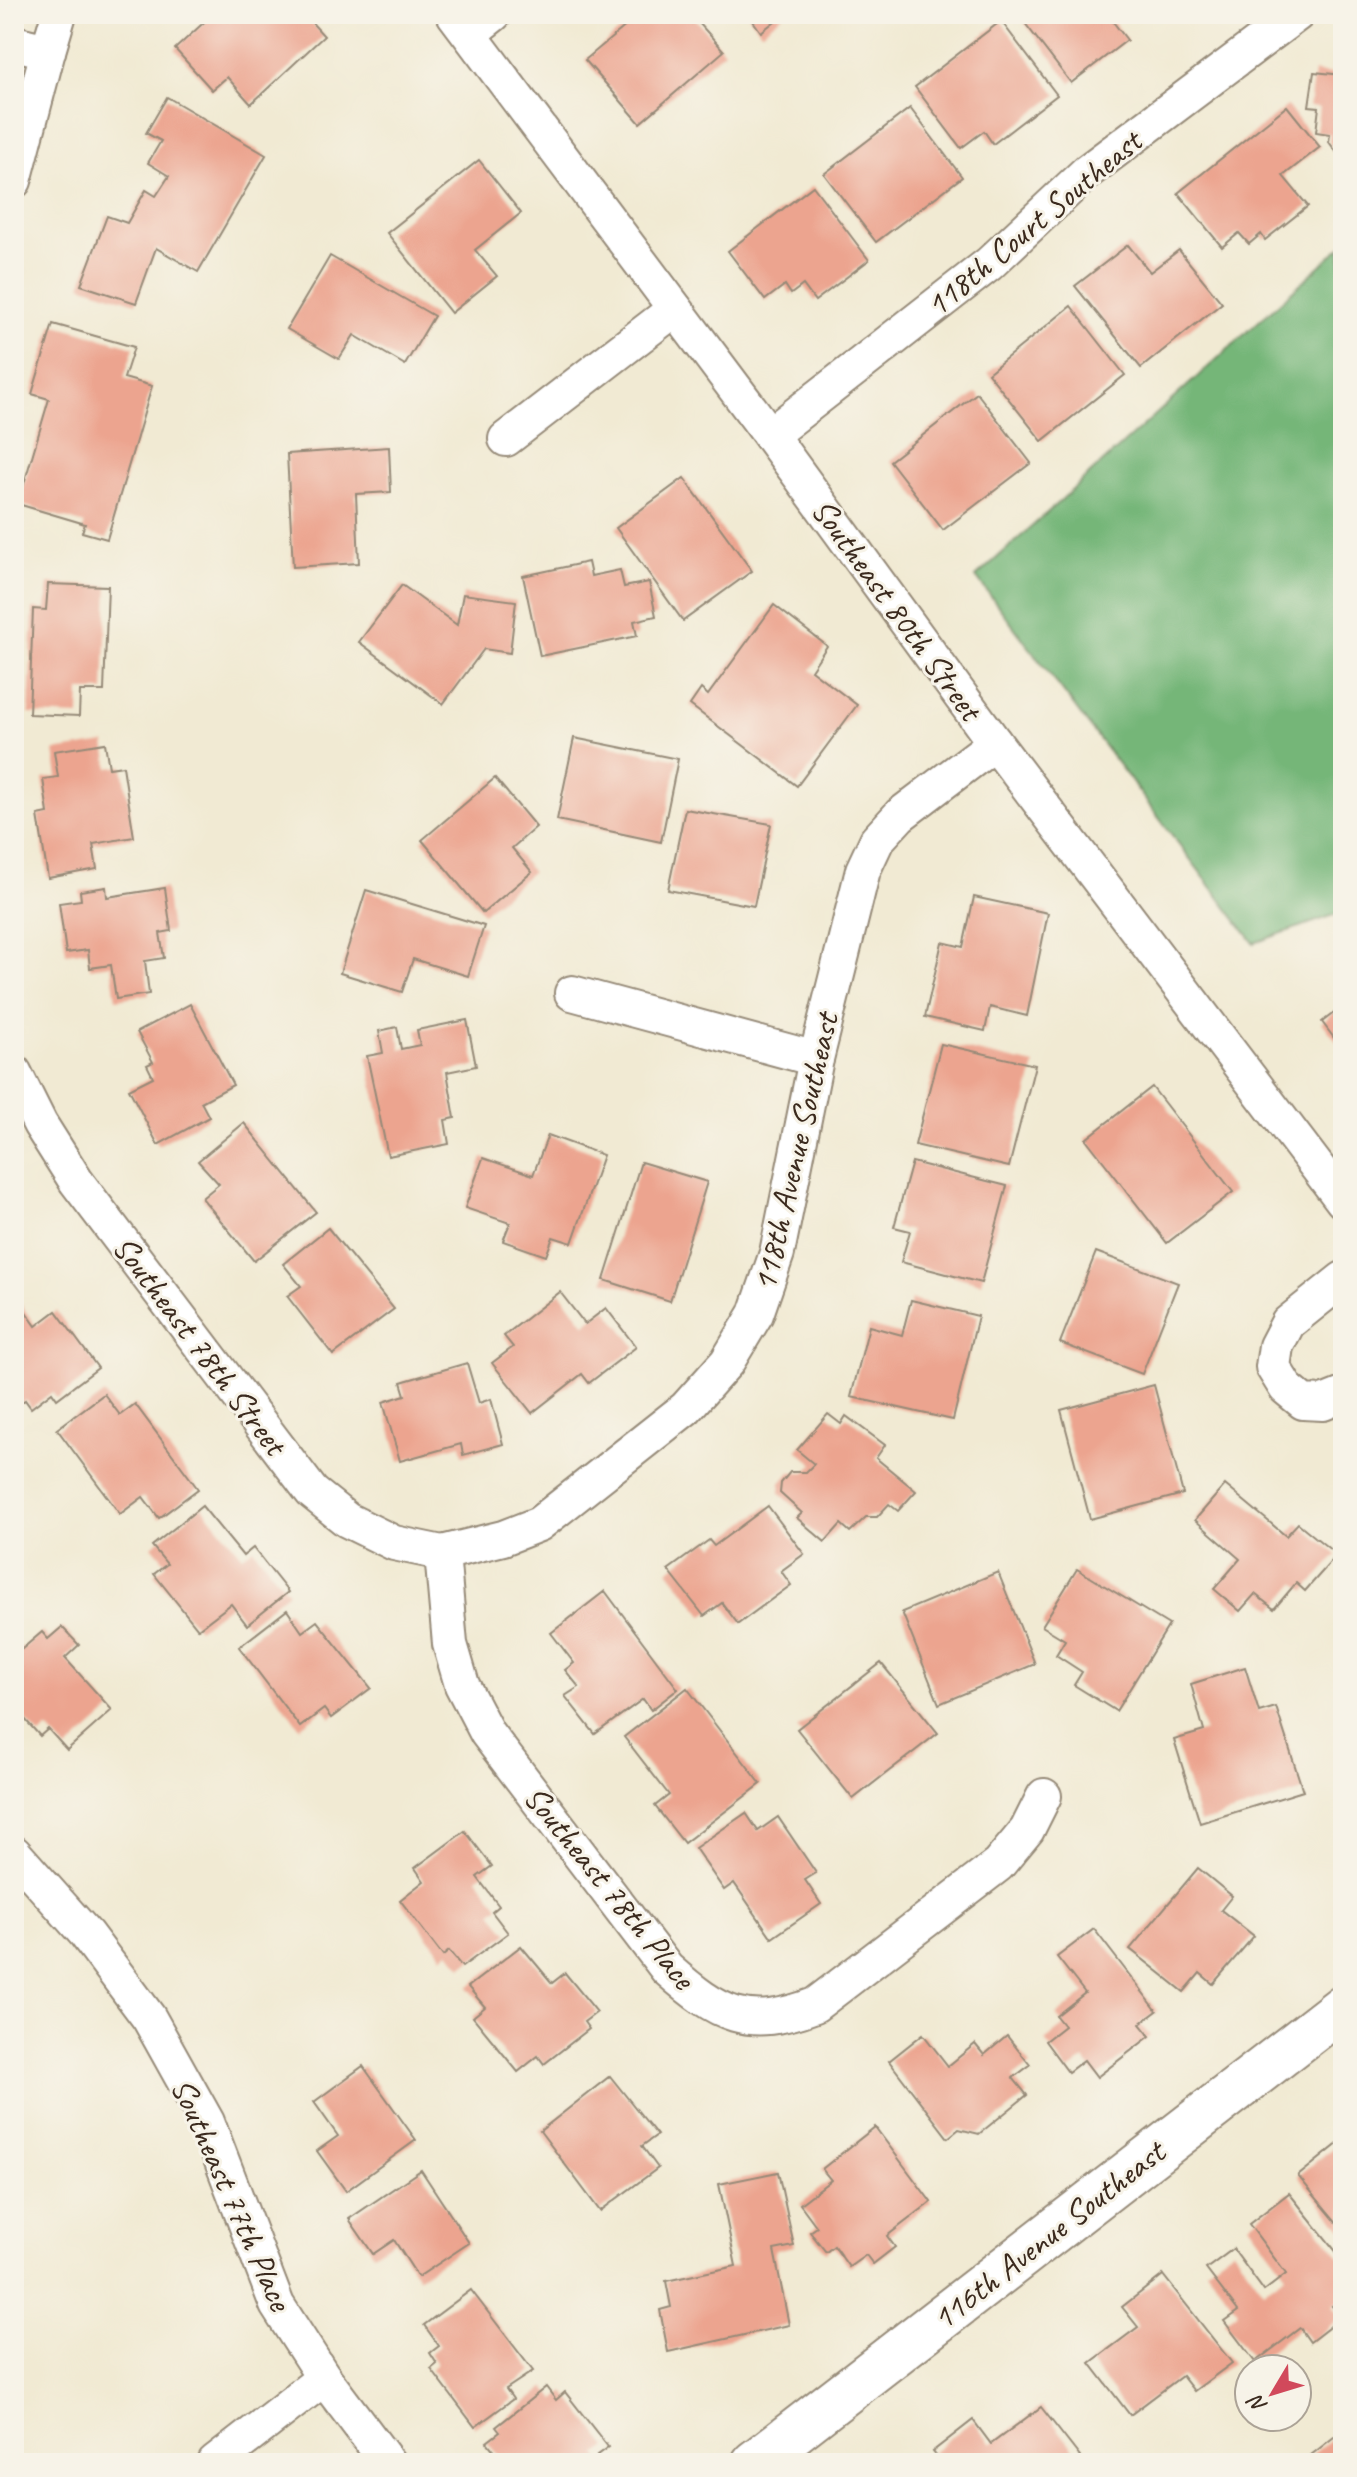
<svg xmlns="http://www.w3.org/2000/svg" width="1357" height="2477" viewBox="0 0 1357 2477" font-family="Caveat,sans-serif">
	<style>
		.forest { fill: #75b678; stroke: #58704b; stroke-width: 2 }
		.building { fill: #eca48f }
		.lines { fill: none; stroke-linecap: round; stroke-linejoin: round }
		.minor-casing { stroke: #968a78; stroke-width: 38 }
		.tertiary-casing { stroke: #968a78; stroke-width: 48 }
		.minor { stroke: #fff; stroke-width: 34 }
		.tertiary { stroke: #fff; stroke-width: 44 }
		.labels { text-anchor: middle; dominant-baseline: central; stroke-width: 6; stroke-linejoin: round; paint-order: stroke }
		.street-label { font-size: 34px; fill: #3b2a1e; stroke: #f7f3e8 }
	</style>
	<rect width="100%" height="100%" fill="#f7f3e8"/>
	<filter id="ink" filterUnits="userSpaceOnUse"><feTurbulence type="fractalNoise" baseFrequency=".0125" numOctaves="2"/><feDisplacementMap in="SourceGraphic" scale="16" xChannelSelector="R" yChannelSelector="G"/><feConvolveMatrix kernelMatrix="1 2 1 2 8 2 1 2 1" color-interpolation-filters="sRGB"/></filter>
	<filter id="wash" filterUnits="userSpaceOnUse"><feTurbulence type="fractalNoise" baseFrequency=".006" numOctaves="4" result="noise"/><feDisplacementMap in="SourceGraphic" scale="32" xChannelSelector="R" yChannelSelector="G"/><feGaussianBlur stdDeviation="1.8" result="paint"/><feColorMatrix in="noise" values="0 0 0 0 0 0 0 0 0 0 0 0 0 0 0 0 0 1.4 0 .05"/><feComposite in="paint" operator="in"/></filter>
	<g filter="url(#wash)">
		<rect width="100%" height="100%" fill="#f1ead3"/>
		<!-- forest -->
		<polygon class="forest" points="1341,247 1343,912 1254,943 976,577"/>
		<g id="blocks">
			<!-- building -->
			<g class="building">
				<polygon points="213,14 223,14 229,21 237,14 304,14 324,36 251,104 227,77 212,90 175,49"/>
				<polygon points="640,14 691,14 724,51 640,123 585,60"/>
				<polygon points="748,14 784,14 761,32"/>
				<polygon points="1018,14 1107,14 1127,40 1071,83"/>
				<polygon points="1001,21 1057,95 993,144 984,131 961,148 915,87"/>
				<polygon points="1314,72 1343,75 1343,161 1329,142 1330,134 1316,132 1319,107 1309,106"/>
				<polygon points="167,97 266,155 198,272 156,248 136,303 81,285 107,216 127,223 146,190 156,196 169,176 148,163 161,141 146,133"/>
				<polygon points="1287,106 1320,147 1283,176 1308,206 1265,240 1261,234 1249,244 1239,233 1222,247 1178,193"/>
				<polygon points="910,108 962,177 876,242 824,174"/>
				<polygon points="479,160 521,213 475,250 497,276 451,313 387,233"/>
				<polygon points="813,186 869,260 815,301 803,285 791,294 785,285 765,300 728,251"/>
				<polygon points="1128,245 1150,272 1179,250 1222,303 1141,368 1075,286"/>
				<polygon points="330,256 434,316 405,365 354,335 339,359 287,329"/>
				<polygon points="1071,306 1125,375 1042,441 988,373"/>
				<polygon points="53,324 134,347 124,378 152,386 107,539 82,532 85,524 18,504 49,399 32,394"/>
				<polygon points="977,393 1031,463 943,530 890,461"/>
				<polygon points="389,447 391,492 356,494 359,563 293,567 287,454"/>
				<polygon points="684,478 752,571 683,621 616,528"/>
				<polygon points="588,562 591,576 620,570 624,587 649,582 656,616 634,621 637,636 540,656 523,576"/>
				<polygon points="48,584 108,586 104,691 80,691 79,716 29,714 33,609 46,610"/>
				<polygon points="402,585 457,625 463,594 516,601 510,653 484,649 443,704 359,642"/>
				<polygon points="774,605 827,646 811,670 857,705 797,786 690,705 701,689 708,695"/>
				<polygon points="574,738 678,759 661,842 557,820"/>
				<polygon points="105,743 109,768 123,766 134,837 93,844 97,869 48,878 38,815 48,813 43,779 58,777 54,751"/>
				<polygon points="495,778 536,827 512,848 532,872 483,913 422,840"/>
				<polygon points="685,809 771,824 754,906 668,890"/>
				<polygon points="106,887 107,897 165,888 171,931 160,933 164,958 145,961 149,994 116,999 111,965 90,968 88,950 66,953 59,903 81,900 80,891"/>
				<polygon points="366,890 484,926 468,976 413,959 402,992 340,973"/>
				<polygon points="974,897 1048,913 1027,1016 990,1007 985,1031 925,1017 942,942 963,947"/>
				<polygon points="190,1004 233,1085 201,1102 209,1117 158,1145 129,1089 153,1077 147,1065 153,1062 137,1032"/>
				<polygon points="1343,1006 1343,1050 1322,1022"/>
				<polygon points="467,1020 476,1066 447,1072 455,1118 445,1120 449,1144 388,1156 367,1056 383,1053 379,1031 397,1027 401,1049 420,1045 417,1030"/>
				<polygon points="941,1044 1035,1065 1009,1167 915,1145"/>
				<polygon points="1152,1087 1233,1192 1167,1243 1086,1139"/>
				<polygon points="244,1123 316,1212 254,1261 202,1198 219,1184 198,1161"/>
				<polygon points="548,1135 603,1155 572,1243 553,1237 546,1256 503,1241 510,1223 465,1208 483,1158 533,1175"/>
				<polygon points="641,1162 707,1182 670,1301 604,1280"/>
				<polygon points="912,1162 1007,1186 981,1283 901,1262 910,1231 894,1227"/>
				<polygon points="328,1228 394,1309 333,1355 287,1296 301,1286 283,1264"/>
				<polygon points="1096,1252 1178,1283 1142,1374 1060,1343"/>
				<polygon points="560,1292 585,1324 606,1308 636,1347 589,1383 582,1374 532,1413 492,1363 513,1347 504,1336"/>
				<polygon points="14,1295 36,1326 56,1311 98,1368 57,1399 52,1392 31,1408 25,1400 14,1408"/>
				<polygon points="911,1300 978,1316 953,1420 851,1397 869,1326 902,1335"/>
				<polygon points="467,1363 479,1403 491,1399 503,1444 463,1455 461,1444 400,1461 383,1402 405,1395 401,1382"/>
				<polygon points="1154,1385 1183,1494 1090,1519 1061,1410"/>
				<polygon points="104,1394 120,1415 135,1404 198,1489 159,1518 143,1497 120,1514 57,1429"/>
				<polygon points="828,1414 841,1424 846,1416 885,1445 876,1458 916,1491 898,1511 889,1504 877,1517 866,1517 850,1532 841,1524 825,1542 797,1518 802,1513 780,1493 781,1483 790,1472 806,1472 814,1464 797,1450"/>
				<polygon points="1225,1485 1286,1536 1298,1523 1337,1555 1305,1591 1296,1583 1274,1609 1255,1594 1240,1611 1214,1589 1240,1559 1195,1520"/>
				<polygon points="202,1506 243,1556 253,1548 288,1592 247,1625 231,1604 198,1629 154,1574 167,1564 152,1546"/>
				<polygon points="768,1506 804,1554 781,1571 791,1585 738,1624 722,1603 704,1616 668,1570 709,1540 714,1546"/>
				<polygon points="1077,1569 1169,1625 1116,1711 1074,1685 1082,1672 1056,1655 1065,1640 1042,1626"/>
				<polygon points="998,1572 1035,1664 939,1704 902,1612"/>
				<polygon points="605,1591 678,1689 651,1710 643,1699 595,1734 565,1696 579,1687 565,1670 574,1663 551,1633"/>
				<polygon points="287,1610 302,1632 317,1621 371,1688 331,1718 324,1709 300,1727 239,1647"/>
				<polygon points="62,1627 79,1645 65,1658 112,1710 67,1750 48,1729 40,1736 14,1707 14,1640 22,1649 42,1632 48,1639"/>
				<polygon points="881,1663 938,1733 853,1799 797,1729"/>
				<polygon points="1245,1667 1259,1712 1276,1707 1303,1791 1200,1823 1174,1740 1204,1731 1191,1684"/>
				<polygon points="687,1688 761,1784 684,1843 655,1806 669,1795 624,1737"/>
				<polygon points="746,1813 758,1831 778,1817 816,1873 805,1880 821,1904 772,1938 734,1883 724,1890 695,1848"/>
				<polygon points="465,1831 492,1866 477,1877 499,1906 492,1912 508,1933 462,1967 449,1951 443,1956 400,1900 424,1881 415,1868"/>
				<polygon points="1198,1868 1232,1896 1221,1910 1254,1936 1213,1984 1200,1973 1184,1992 1130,1949"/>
				<polygon points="1094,1929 1157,2011 1140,2024 1150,2036 1097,2077 1084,2060 1068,2072 1045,2041 1064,2026 1056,2016 1085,1993 1057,1957"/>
				<polygon points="521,1946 552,1983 565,1973 597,2012 584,2022 589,2029 544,2064 538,2056 518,2072 473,2017 485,2007 468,1987"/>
				<polygon points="923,2034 948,2066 975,2044 984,2055 1007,2036 1030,2065 1013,2078 1027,2095 979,2134 959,2129 948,2138 889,2061"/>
				<polygon points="363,2066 416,2140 346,2191 317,2151 338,2136 314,2102"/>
				<polygon points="610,2076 657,2135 642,2146 658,2168 600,2211 540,2131"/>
				<polygon points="875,2127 931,2202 887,2236 895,2247 873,2264 866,2255 849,2267 834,2246 826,2252 810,2232 817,2227 800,2204 831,2180 822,2169"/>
				<polygon points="1339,2143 1343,2148 1343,2230 1298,2176"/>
				<polygon points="421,2170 469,2243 418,2277 394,2240 373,2254 349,2219"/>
				<polygon points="778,2172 794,2246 774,2250 789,2325 668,2352 660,2310 671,2307 666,2281 736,2266 719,2184"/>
				<polygon points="1289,2193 1343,2260 1343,2298 1332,2306 1341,2318 1310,2342 1300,2328 1255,2362 1224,2321 1238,2311 1206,2269 1233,2249 1264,2291 1286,2274 1249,2224"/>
				<polygon points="1163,2275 1232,2363 1194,2391 1182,2376 1130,2415 1090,2363 1138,2327 1122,2307"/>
				<polygon points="471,2290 533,2371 506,2389 513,2399 475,2427 431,2369 437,2364 430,2353 439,2346 424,2325"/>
				<polygon points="546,2387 556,2400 565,2392 608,2447 597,2455 603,2463 504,2463 487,2442 500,2432 496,2427"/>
				<polygon points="1041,2407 1080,2457 1072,2463 941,2463 932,2452 973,2420 991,2444"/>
				<polygon points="1343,2430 1343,2463 1316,2463 1311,2455"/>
			</g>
		</g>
	</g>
	<g filter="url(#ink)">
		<use href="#blocks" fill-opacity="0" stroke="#968a78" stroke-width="2"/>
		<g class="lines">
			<!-- minor casing -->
			<g class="minor-casing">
				<g id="minor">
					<polyline points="454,14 770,435 995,743 1343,1201"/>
					<polyline points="470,33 494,14"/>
					<polyline points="14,43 48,51 59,14"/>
					<polyline points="14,181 48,51"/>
					<polyline points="770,435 989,264 1088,171 1297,14"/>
					<polyline points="506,439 675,309"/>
					<polyline points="572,993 816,1059"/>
					<polyline points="14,1072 40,1124 76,1181 312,1492 347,1520 394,1543 442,1553 503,1538 539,1524 686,1408 727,1362 756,1314 777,1253 816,1059 863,870 877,840 900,815 995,743"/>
					<polyline points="1343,1279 1288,1323 1276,1346 1273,1367 1286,1388 1303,1402 1323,1403 1343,1395"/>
					<path d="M 442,1553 L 450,1644 L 462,1685 L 487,1733 L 667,1969 C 719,2015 747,2031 815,2005 L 998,1865 L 1027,1830 L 1044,1796"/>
					<polyline points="14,1853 86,1934 149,2018 207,2122 277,2305 324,2378 388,2463"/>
					<polyline points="215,2463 324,2378"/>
				</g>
			</g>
			<!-- tertiary casing -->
			<g class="tertiary-casing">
				<polyline id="tertiary" points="754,2463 1343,2007"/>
			</g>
			<!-- minor -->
			<use href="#minor" class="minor"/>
			<!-- tertiary -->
			<use href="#tertiary" class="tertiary"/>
		</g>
	</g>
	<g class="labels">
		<!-- street labels -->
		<g class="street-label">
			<text transform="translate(1033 223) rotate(-40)">118th Court Southeast</text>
			<text transform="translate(897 609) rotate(54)">Southeast 80th Street</text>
			<text transform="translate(795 1152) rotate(-77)">118th Avenue Southeast</text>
			<text transform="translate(200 1345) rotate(53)">Southeast 78th Street</text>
			<text transform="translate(610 1887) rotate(51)">Southeast 78th Place</text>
			<text transform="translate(232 2194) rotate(66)">Southeast 77th Place</text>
			<text transform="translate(1048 2235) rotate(-38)">116th Avenue Southeast</text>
		</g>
	</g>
	<!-- margin -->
	<rect width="1357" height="2477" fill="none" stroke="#f7f3e8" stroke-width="48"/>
	<!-- north arrow -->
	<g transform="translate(1273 2393) rotate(232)"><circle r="38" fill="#f7f3e8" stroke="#aca397" stroke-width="2"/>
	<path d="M0-6L14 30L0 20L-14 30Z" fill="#d1495b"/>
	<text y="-12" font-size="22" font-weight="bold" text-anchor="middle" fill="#3b2a1e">N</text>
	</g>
</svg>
